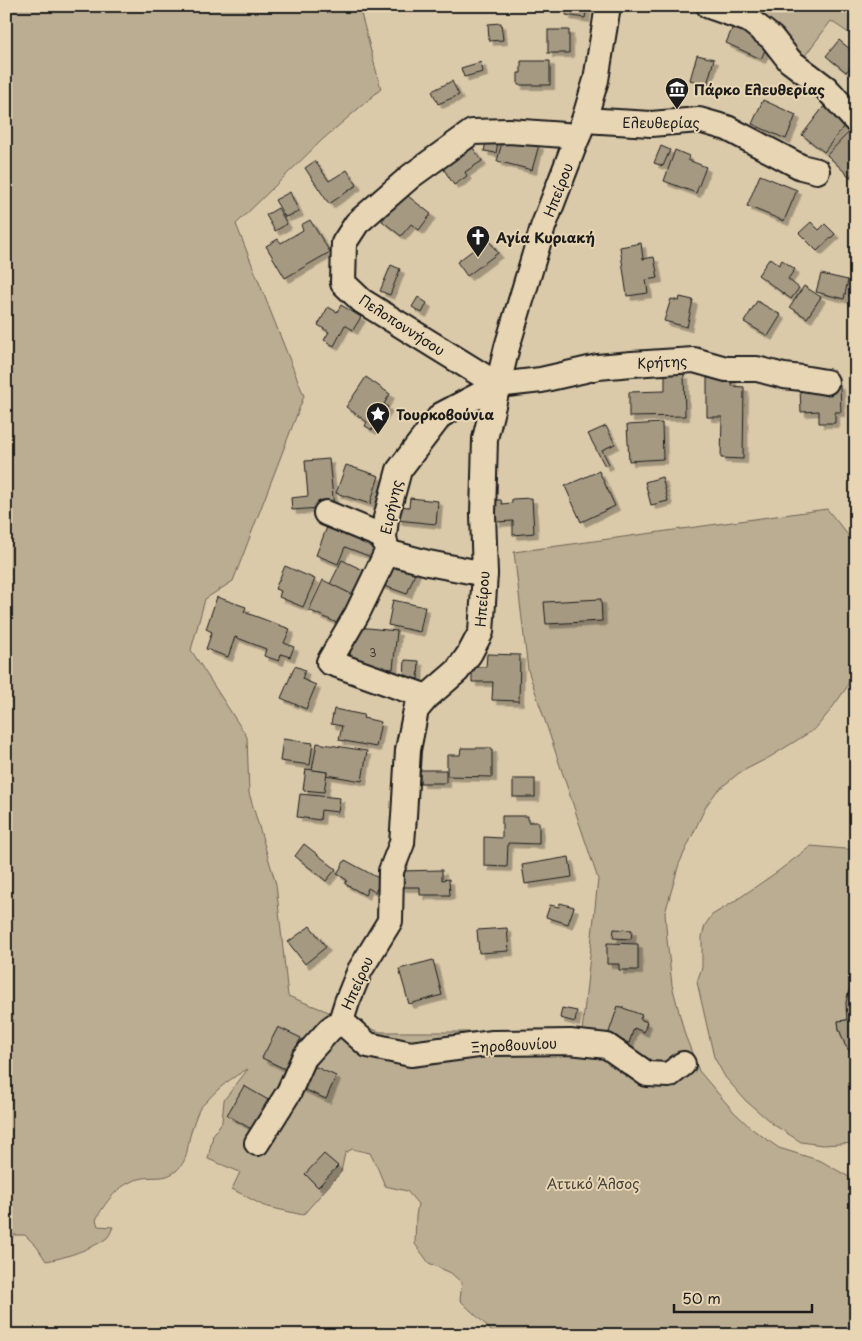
<svg xmlns="http://www.w3.org/2000/svg" width="862" height="1341" viewBox="0 0 862 1341" font-family="'Playpen Sans',sans-serif">
	<style>
		.green { fill: #bbad92; stroke: #6c6457 }
		.building { fill: #a59982; stroke: #1c1c1c; filter: url(#shadow) }
		.lines { fill: none; stroke-linecap: round; stroke-linejoin: round }
		.minor-casing { stroke: #1c1c1c; stroke-width: 28 }
		.minor { stroke: #e7d5b3; stroke-width: 24 }
		.labels { text-anchor: middle; dominant-baseline: central; stroke-width: 4; stroke-linejoin: round; paint-order: stroke }
		.number-label { font-size: 11px; fill: #3e3b36 }
		.poi-label { font-size: 14px; font-weight: bold; fill: #1c1c1c; stroke: #e7d5b3; text-anchor: start }
		.street-label { font-size: 14px; fill: #1c1c1c; stroke: #e7d5b3 }
		.park-label { font-size: 14px; fill: #44403a; stroke: #e7d5b3 }
	</style>
	<defs>
		<filter id="shadow"><feDropShadow dx="4.5" dy="4.5" stdDeviation="0" flood-color="#0004"/></filter>
	</defs>
	<rect width="100%" height="100%" fill="#dbcaaa"/>
	<filter id="ink" filterUnits="userSpaceOnUse"><feTurbulence type="fractalNoise" baseFrequency=".02" numOctaves="2"/><feDisplacementMap in="SourceGraphic" scale="10" xChannelSelector="R" yChannelSelector="G"/><feConvolveMatrix kernelMatrix="1 2 1 2 8 2 1 2 1" color-interpolation-filters="sRGB"/></filter>
	<g filter="url(#ink)">
		<!-- green -->
		<g class="green">
			<path d="M 11,6 L 359,6 L 381,89 L 322,140 L 236,224 L 304,396 L 233,581 L 205,599 L 191,650 L 247,737 L 249,793 L 276,884 L 288,996 L 380,1032 L 582,1032 L 598,879 L 528,670 L 514,552 L 827,509 L 856,545 L 856,656 L 847,687 L 830,711 L 815,729 L 770,757 L 739,773 L 717,791 L 706,806 L 679,864 L 665,913 L 667,939 L 672,985 L 685,1035 L 699,1071 L 733,1111 L 752,1129 L 779,1148 L 821,1161 L 856,1181 L 856,1335 L 494,1335 C 485,1322 471,1312 460,1300 L 462,1283 L 451,1273 L 429,1263 L 415,1244 L 416,1216 L 418,1204 L 407,1191 L 385,1186 L 378,1169 L 370,1153 L 352,1149 L 345,1153 L 341,1172 L 303,1215 L 264,1206 L 232,1189 L 240,1172 L 208,1159 L 213,1135 L 222,1122 L 224,1100 L 248,1069 C 232,1077 218,1088 206,1102 C 204,1104 200,1107 199,1110 C 195,1118 192,1128 190,1136 C 186,1151 189,1159 176,1171 C 164,1181 153,1175 139,1179 C 120,1183 104,1203 96,1220 L 98,1226 L 113,1227 C 111,1231 110,1235 107,1238 C 94,1248 62,1259 46,1261 L 37,1247 L 25,1235 L 9,1235 L 6,1237 L 6,9 Z"/>
			<polygon points="737,6 856,6 856,38 831,21 804,57 756,17"/>
			<path d="M 811,846 L 856,850 L 856,979 C 846,990 845,1005 847,1020 L 838,1021 L 839,1029 L 845,1044 L 856,1060 L 856,1143 L 822,1145 L 801,1142 L 774,1125 L 746,1101 L 725,1077 L 714,1057 L 697,982 L 702,967 L 702,937 L 705,925 L 712,915 L 732,903 L 777,872 Z"/>
		</g>
		<!-- building -->
		<g class="building">
			<polygon points="555,6 587,6 585,18 566,15 567,8"/>
			<polygon points="735,22 767,36 762,46 766,48 761,59 726,43"/>
			<polygon points="501,23 503,40 489,41 488,24"/>
			<rect x="548" y="30" width="21" height="23"/>
			<polygon points="839,40 856,54 856,61 846,72 826,56"/>
			<polygon points="697,55 714,59 707,85 690,80"/>
			<polygon points="521,61 550,61 550,85 518,85 518,73 521,73"/>
			<polygon points="481,62 483,72 464,77 461,68"/>
			<polygon points="452,81 459,95 438,104 432,91"/>
			<polygon points="763,100 796,115 786,139 752,124"/>
			<polygon points="825,105 847,122 824,152 802,135"/>
			<polygon points="849,132 856,139 856,170 850,177 827,155"/>
			<polygon points="488,134 499,137 496,153 484,151"/>
			<polygon points="504,135 539,145 532,170 497,161"/>
			<polygon points="661,146 670,150 663,166 654,163"/>
			<polygon points="473,148 482,161 465,172 467,176 454,185 443,168"/>
			<polygon points="675,150 689,156 688,160 706,167 696,193 664,181"/>
			<polygon points="315,161 329,181 347,170 357,185 329,204 305,168"/>
			<polygon points="760,175 797,190 784,221 747,206"/>
			<polygon points="290,192 299,212 285,217 275,200"/>
			<polygon points="404,193 431,214 419,230 411,224 401,236 382,221"/>
			<polygon points="278,208 287,224 275,231 266,215"/>
			<polygon points="310,220 330,252 285,278 266,246 278,239 281,243 303,230 301,225"/>
			<polygon points="811,222 819,230 825,224 835,234 817,251 799,233"/>
			<polygon points="488,239 498,253 467,276 457,262"/>
			<polygon points="641,243 643,259 654,257 658,278 646,280 648,293 627,296 620,247"/>
			<polygon points="770,258 779,265 782,260 795,269 788,279 799,288 791,299 758,275"/>
			<polygon points="391,265 400,269 390,295 380,291"/>
			<polygon points="821,274 848,280 844,299 816,292"/>
			<polygon points="804,286 821,297 807,318 790,307"/>
			<polygon points="418,297 427,303 422,313 412,307"/>
			<polygon points="680,297 693,300 687,327 664,321 671,299 679,301"/>
			<polygon points="757,301 781,315 768,336 744,322"/>
			<polygon points="341,305 361,317 353,330 345,325 334,346 324,340 329,332 318,325 328,307 337,312"/>
			<polygon points="665,374 684,374 685,416 629,417 629,392 665,391"/>
			<polygon points="366,377 390,394 384,404 388,407 372,430 365,426 367,422 346,407"/>
			<polygon points="707,378 732,378 732,386 744,387 743,459 721,458 722,417 707,417"/>
			<polygon points="840,385 841,412 835,412 835,423 819,423 819,411 801,412 800,387"/>
			<polygon points="662,423 663,459 629,461 627,425"/>
			<polygon points="606,426 615,444 602,450 609,464 605,466 588,434"/>
			<polygon points="329,459 334,507 292,510 291,498 308,496 305,461"/>
			<polygon points="346,465 379,476 370,504 336,493"/>
			<polygon points="599,471 615,506 581,522 565,486"/>
			<polygon points="662,477 668,501 651,505 645,482"/>
			<polygon points="410,498 438,501 436,524 397,520 399,506 409,507"/>
			<polygon points="532,498 534,533 513,535 513,521 496,522 495,500 501,500 502,504 512,503 512,499"/>
			<polygon points="329,522 377,542 371,557 345,547 338,564 316,555"/>
			<polygon points="389,558 417,568 407,594 379,584"/>
			<polygon points="342,560 369,573 357,597 330,584"/>
			<polygon points="285,566 315,579 303,607 279,597 281,591 275,589"/>
			<polygon points="323,580 353,595 339,624 309,610"/>
			<polygon points="217,597 246,607 244,612 290,629 284,643 294,647 290,657 281,654 279,661 264,656 266,649 235,637 228,657 206,649 212,632 206,629"/>
			<polygon points="601,599 602,621 546,624 544,602"/>
			<polygon points="393,600 425,607 420,632 388,625"/>
			<polygon points="358,627 397,631 393,669 349,665 352,638 357,639"/>
			<polygon points="487,654 520,655 519,701 492,700 493,682 472,682 472,667 486,667"/>
			<polygon points="405,660 419,661 418,679 404,678"/>
			<polygon points="295,666 305,670 302,679 316,685 306,709 281,698"/>
			<polygon points="334,709 364,715 363,718 381,722 376,747 339,740 342,726 331,724"/>
			<polygon points="283,739 313,743 310,765 280,761"/>
			<polygon points="317,743 367,751 362,781 326,775 327,772 312,770"/>
			<polygon points="461,748 492,748 492,777 447,776 447,755 460,755"/>
			<polygon points="306,769 327,772 324,792 303,790"/>
			<rect x="420" y="770" width="26" height="13"/>
			<rect x="513" y="779" width="22" height="18"/>
			<polygon points="300,794 340,798 338,812 321,810 320,820 297,817"/>
			<polygon points="502,816 528,816 528,822 539,822 539,844 508,843 507,867 484,866 484,837 502,838"/>
			<polygon points="304,844 336,869 326,881 295,856"/>
			<polygon points="569,857 572,877 525,884 522,865"/>
			<polygon points="345,860 382,880 375,892 368,888 365,895 345,884 347,880 337,874"/>
			<polygon points="442,870 442,880 449,879 450,895 420,895 420,887 401,887 401,871"/>
			<polygon points="560,903 574,907 568,924 546,917 550,905 559,907"/>
			<polygon points="310,926 326,947 305,964 288,942"/>
			<polygon points="507,928 509,951 479,953 477,930"/>
			<polygon points="614,929 632,930 631,939 613,938"/>
			<polygon points="607,943 638,944 638,970 619,970 619,964 607,964"/>
			<polygon points="433,960 442,995 409,1004 399,969"/>
			<polygon points="855,978 856,979 856,1060 845,1045 839,1029 838,1021 847,1020 846,1002 851,984"/>
			<polygon points="618,1006 642,1015 640,1019 647,1022 644,1032 634,1028 629,1043 608,1035"/>
			<polygon points="562,1008 577,1011 575,1022 560,1018"/>
			<polygon points="278,1027 301,1038 285,1069 262,1058"/>
			<polygon points="309,1064 336,1076 326,1099 299,1087"/>
			<polygon points="244,1086 270,1101 253,1130 227,1115"/>
			<polygon points="324,1154 338,1166 318,1187 305,1174"/>
		</g>
		<g class="lines">
			<!-- minor casing -->
			<g class="minor-casing">
				<g id="minor">
					<polyline points="709,6 749,20 772,38 790,61 826,88 856,121"/>
					<polyline points="584,120 651,124 699,120 727,128 801,167 817,171"/>
					<polyline points="498,385 362,301 343,283 344,243 357,223 411,176 472,132 509,131 578,136"/>
					<polyline points="326,513 384,537"/>
					<polyline points="387,552 428,563 485,574"/>
					<polyline points="427,697 329,662 357,614 387,552 384,537 386,518 399,470 441,415 498,385 541,380 598,367 632,364 694,360 726,369 757,369 784,376 802,378 826,382"/>
					<polyline points="341,1021 368,1045 411,1054 493,1043 570,1042 607,1046 647,1074 669,1075 683,1064"/>
					<polyline points="257,1143 289,1092 304,1058 330,1029 341,1021 347,1002 360,970 390,921 391,871 402,843 404,816 408,750 416,710 427,697 457,671 470,653 481,632 485,574 483,514 485,439 507,347 543,227 584,120 596,80 608,6"/>
				</g>
			</g>
			<!-- minor -->
			<use href="#minor" class="minor"/>
		</g>
	</g>
	<!-- icons -->
	<defs>
		<g id="museum-pin" transform="scale(1.25)"><path d="M0 17L-7.5 6A9.5 9.5 0 1 1 7.5 6Z" fill="#1c1c1c" stroke="#e7d5b3"/><path d="M0-6L6-3V-2H-6V-3ZM-5-1h2V3h-2ZM-1-1h2V3h-2ZM3-1h2V3H3ZM-6 4H6V6H-6Z" fill="#fff"/></g>
		<g id="church-pin" transform="scale(1.25)"><path d="M0 17L-7.5 6A9.5 9.5 0 1 1 7.5 6Z" fill="#1c1c1c" stroke="#e7d5b3"/><path d="M-1.2-6h2.4v3.5h3.3v2.4h-3.3V6h-2.4V-.1h-3.3v-2.4h3.3Z" fill="#fff"/></g>
		<g id="sight-pin" transform="scale(1.25)"><path d="M0 17L-7.5 6A9.5 9.5 0 1 1 7.5 6Z" fill="#1c1c1c" stroke="#e7d5b3"/><path d="M0-6L1.8-2.2L6-1.7L2.9 1.2L3.7 5.4L0 3.3L-3.7 5.4L-2.9 1.2L-6-1.7L-1.8-2.2Z" fill="#fff"/></g>
	</defs>
	<g fill-rule="evenodd">
		<use href="#museum-pin" x="677" y="89"/>
		<use href="#church-pin" x="478" y="237"/>
		<use href="#sight-pin" x="378" y="414"/>
	</g>
	<g class="labels">
		<!-- number labels -->
		<g class="number-label">
			<text x="373" y="652">3</text>
		</g>
		<!-- poi labels -->
		<g class="poi-label">
			<text x="694" y="89">Πάρκο Ελευθερίας</text>
			<text x="496" y="237">Αγία Κυριακή</text>
			<text x="396" y="414">Τουρκοβούνια</text>
		</g>
		<!-- street labels -->
		<g class="street-label">
			<text x="661" y="122">Ελευθερίας</text>
			<text transform="translate(558 190) rotate(-69)">Ηπείρου</text>
			<text transform="translate(402 325) rotate(33)">Πελοποννήσου</text>
			<text transform="translate(662 362) rotate(-3)">Κρήτης</text>
			<text transform="translate(391 507) rotate(-78)">Ειρήνης</text>
			<text transform="translate(482 599) rotate(-86)">Ηπείρου</text>
			<text transform="translate(357 983) rotate(-66)">Ηπείρου</text>
			<text transform="translate(514 1045) rotate(-3)">Ξηροβουνίου</text>
		</g>
		<!-- park labels -->
		<g class="park-label">
			<text x="593" y="1183">Αττικό Άλσος</text>
		</g>
	</g>
	<!-- margin -->
	<rect width="862" height="1341" fill="none" stroke="#e7d5b3" stroke-width="25"/>
	<rect x="12" y="12" width="837" height="1316" fill="none" stroke="#1c1c1c" stroke-width="2" filter="url(#ink)"/>
	<!-- scale -->
	<path d="M674 1304v8h138v-8" fill="none" stroke="#1c1c1c" stroke-width="2.5"/>
	<text x="682" y="1304" font-size="15" fill="#1c1c1c" stroke="#e7d5b3" stroke-width="4" paint-order="stroke">50 m</text>
</svg>
